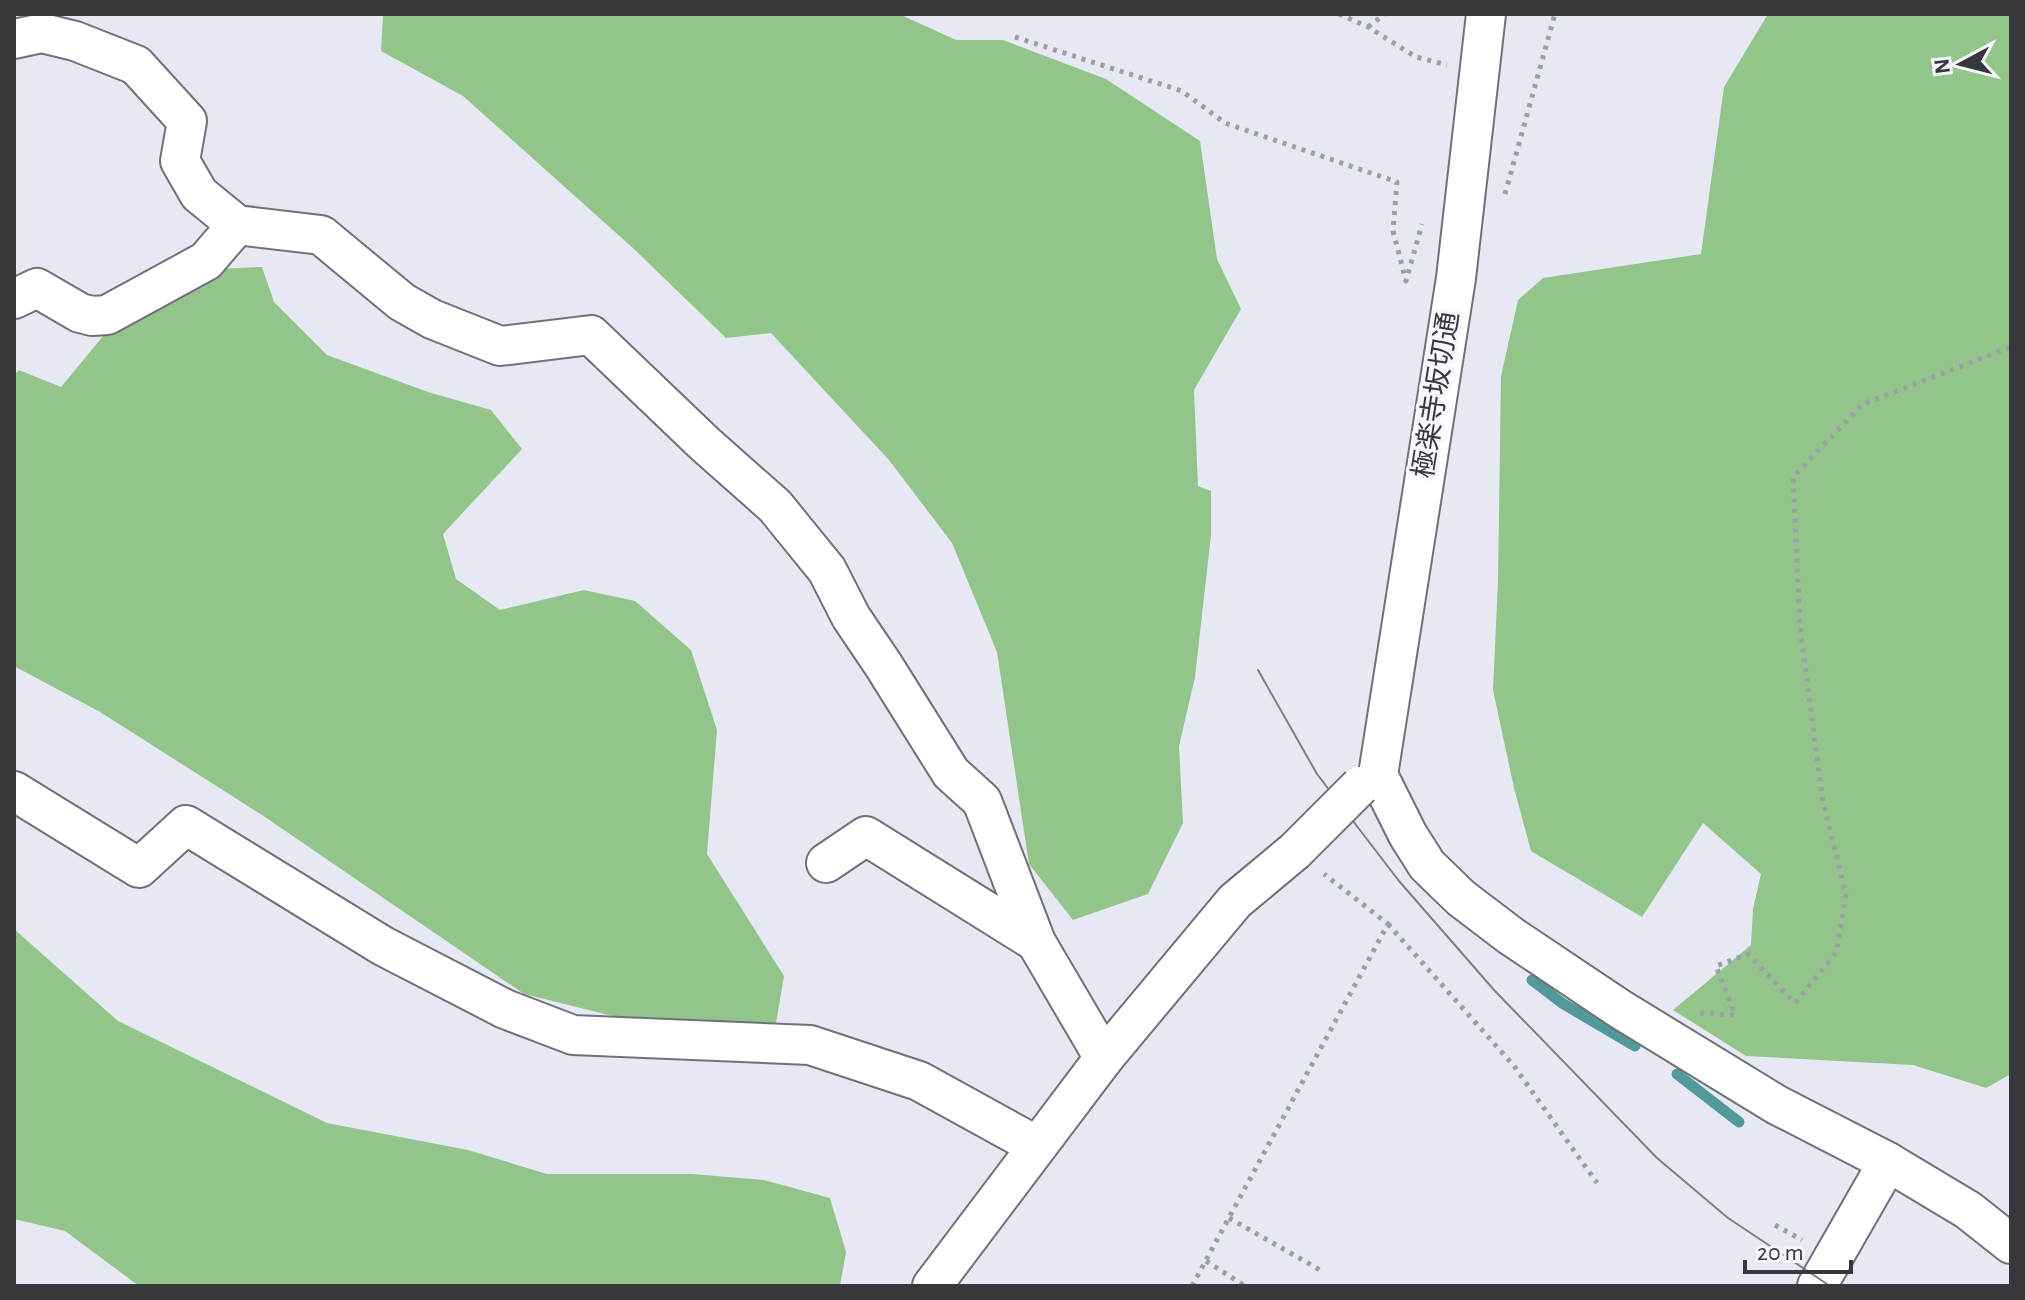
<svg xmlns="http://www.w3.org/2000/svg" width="2025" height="1300" viewBox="0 0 2025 1300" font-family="'Alegreya Sans','Noto Sans JP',sans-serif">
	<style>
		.forest { fill: #93c58b }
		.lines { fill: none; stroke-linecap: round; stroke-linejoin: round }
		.stream { stroke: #51999b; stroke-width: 11 }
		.minor-casing { stroke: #6f717a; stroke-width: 42 }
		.path { stroke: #9c9fa7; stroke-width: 5; stroke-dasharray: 4 6; stroke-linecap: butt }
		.minor { stroke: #fff; stroke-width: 38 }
		.tram { stroke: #7d7f86; stroke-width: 2 }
		.minor-bridge-casing { stroke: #6f717a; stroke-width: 42; stroke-linecap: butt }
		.minor-bridge { stroke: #fff; stroke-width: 38 }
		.labels { text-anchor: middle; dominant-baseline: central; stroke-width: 7; stroke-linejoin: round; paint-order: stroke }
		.street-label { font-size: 28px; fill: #36383c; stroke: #f5f7fd }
	</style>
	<rect width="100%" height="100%" fill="#e6e9f4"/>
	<!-- forest -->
	<g class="forest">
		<polygon points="381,14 899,14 956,40 1003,40 1106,79 1200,141 1217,259 1241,309 1194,390 1198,486 1211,491 1211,535 1195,677 1179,746 1183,823 1148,894 1073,920 1029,864 997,652 952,543 889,460 771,333 726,338 634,249 463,96 381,51 383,15"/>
		<polygon points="1768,14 2011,14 2011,1074 1986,1088 1913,1065 1746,1056 1673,1010 1751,945 1753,909 1761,874 1703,823 1642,917 1531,851 1514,788 1493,690 1498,581 1501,376 1518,300 1543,278 1701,254 1724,87"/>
		<polygon points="262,267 274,302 327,355 428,392 491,410 522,449 443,534 456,579 500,610 584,590 635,601 691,650 717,730 707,854 784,976 776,1023 625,1019 524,994 262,815 100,712 14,666 14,375 19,370 61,387 109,329 215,269"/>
		<polygon points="14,929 118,1021 327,1123 468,1150 547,1174 692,1174 764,1180 830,1198 846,1252 840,1286 139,1286 65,1231 14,1219"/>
	</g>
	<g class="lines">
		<!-- stream -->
		<g class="stream">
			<polyline points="1532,980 1562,1003 1635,1046"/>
			<polyline points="1677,1074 1739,1122"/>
		</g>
		<!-- minor casing -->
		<g class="minor-casing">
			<g id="minor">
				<polyline points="14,39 42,33 75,41 136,65 187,121 180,161 199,194 237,225 321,235 402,302 432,319 500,346 591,335 705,444 775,506 827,570 851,617 884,666 951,773 982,801 1036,942 1104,1058"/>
				<polyline points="14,299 37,288 80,313 92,316 107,315 206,261 237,225"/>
				<polyline points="1378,775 1408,835 1427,865 1461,898 1511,936 1620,1009 1777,1105 1888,1162 1968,1210 2011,1244"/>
				<polyline points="1378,775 1456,278 1486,14"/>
				<polyline points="14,791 139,868 186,825 383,946 505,1009 573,1035 810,1045 919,1081 1037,1146"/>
				<polyline points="826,863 866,836 1036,942"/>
				<polyline points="932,1286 1104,1058 1235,901 1295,851 1321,825"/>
				<polyline points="1817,1286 1888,1162"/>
			</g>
		</g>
		<!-- path -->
		<g class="path">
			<polyline points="1339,14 1368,27 1416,57 1447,65"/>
			<polyline points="1368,27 1385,14"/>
			<polyline points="1015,37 1182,91 1225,123 1397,182 1393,231 1406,281 1422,224"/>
			<polyline points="1505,194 1555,14"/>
			<polyline points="1388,924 1514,1066 1597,1183"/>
			<polyline points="1700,1013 1735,1015 1716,966 1748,954 1795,1003 1836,953 1846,895 1823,802 1800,627 1793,477 1863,404 2011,347"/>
			<polyline points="1229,1218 1320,1270"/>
			<polyline points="1775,1225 1802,1240"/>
			<polyline points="1206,1261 1245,1286"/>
			<polyline points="1192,1286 1388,924 1324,874"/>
		</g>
		<!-- minor -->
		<use href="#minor" class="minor"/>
		<!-- tram -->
		<polyline class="tram" points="1258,670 1317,774 1399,881 1494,990 1657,1158 1728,1218 1830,1286"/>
		<!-- minor-bridge casing -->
		<g class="minor-bridge-casing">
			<polyline id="minor-bridge" points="1321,825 1360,786"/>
		</g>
		<!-- minor-bridge -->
		<use href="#minor-bridge" class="minor-bridge"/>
	</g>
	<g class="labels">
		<!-- street labels -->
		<g class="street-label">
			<text transform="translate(1437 395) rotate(-81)">極楽寺坂切通</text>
		</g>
	</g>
	<!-- border -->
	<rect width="2025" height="1300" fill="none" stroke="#36383c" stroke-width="32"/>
	<!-- north arrow -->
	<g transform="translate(1961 64) rotate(263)" stroke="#f5f7fd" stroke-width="6" paint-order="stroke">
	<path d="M0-6L14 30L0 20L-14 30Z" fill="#36383c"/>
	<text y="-12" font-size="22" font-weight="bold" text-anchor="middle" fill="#36383c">N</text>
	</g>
	<!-- scale -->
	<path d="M1745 1260v12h106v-12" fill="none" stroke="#36383c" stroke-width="4"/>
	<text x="1757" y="1260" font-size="24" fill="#36383c" stroke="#f5f7fd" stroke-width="6" paint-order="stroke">20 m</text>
</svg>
